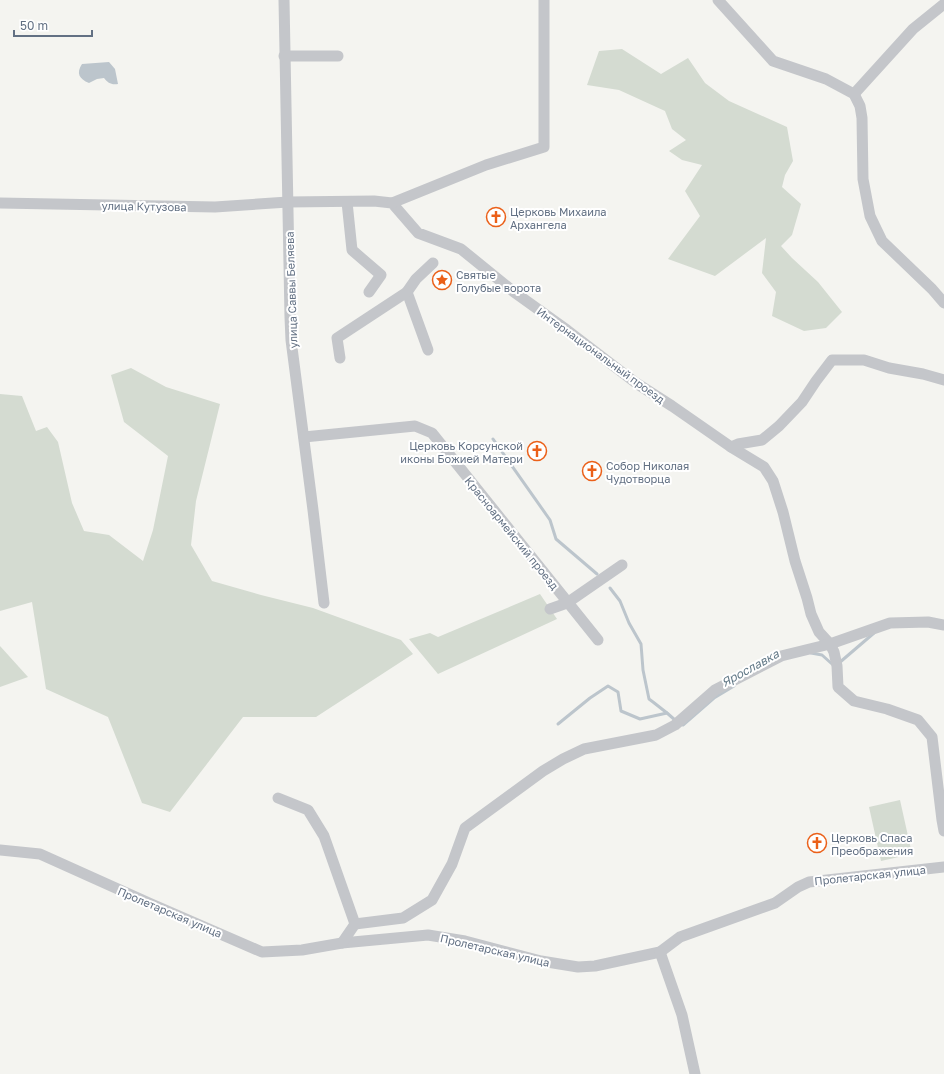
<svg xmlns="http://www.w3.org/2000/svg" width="944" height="1074" viewBox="0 0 944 1074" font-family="'Golos Text',sans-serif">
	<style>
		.green { fill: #d4dbd1 }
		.water { fill: #bcc5cc }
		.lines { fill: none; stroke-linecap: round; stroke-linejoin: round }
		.stream { stroke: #bcc5cc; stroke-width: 3 }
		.minor { stroke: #c4c6ca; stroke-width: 11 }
		.labels { text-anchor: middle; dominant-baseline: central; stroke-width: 4; stroke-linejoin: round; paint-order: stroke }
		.street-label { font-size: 11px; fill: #627083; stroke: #fff }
		.poi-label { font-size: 11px; fill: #627083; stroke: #fff; text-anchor: start }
		.water-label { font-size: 12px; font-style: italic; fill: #627987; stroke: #fff }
	</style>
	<rect width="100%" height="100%" fill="#f4f4f0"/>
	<!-- green -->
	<g class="green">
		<polygon points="622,49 661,74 688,58 705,83 729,101 787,127 793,161 785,175 782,187 801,204 792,235 781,246 792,258 818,282 842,312 826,328 804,331 772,316 776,292 762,273 766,238 715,276 668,259 700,216 685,191 702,165 682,160 669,151 686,140 672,129 665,111 619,90 587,85 599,51"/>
		<polygon points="131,368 166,387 220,404 196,501 191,545 212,581 261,595 313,608 401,640 413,654 316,717 243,717 170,812 142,803 108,717 46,689 32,602 0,611 0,394 22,396 36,431 47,427 58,442 72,503 84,531 109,535 143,561 153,530 168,456 124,422 111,375"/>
		<polygon points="540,594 557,619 438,674 409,639 430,633 438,637"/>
		<polygon points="0,646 28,677 0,687"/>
		<polygon points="900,800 912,854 881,861 869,807"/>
	</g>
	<!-- water -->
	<path class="water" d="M 109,62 L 115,69 L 118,84 C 111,85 108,83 104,78 L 97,79 L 89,83 C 79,79 76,73 82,64 Z"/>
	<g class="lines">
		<!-- stream -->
		<g class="stream">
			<polyline points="493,439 550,520 556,539 597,574"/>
			<polyline points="610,588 620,601 629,623 641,644 643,670 649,699 653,702 667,713"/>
			<polyline points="811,653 822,655 832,664 834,663"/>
			<polyline points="839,663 874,633"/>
			<polyline points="558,724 590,698 608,686 618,692 621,711 640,719 667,713 675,720"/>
			<polyline points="683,725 714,698 734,686"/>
		</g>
		<!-- minor -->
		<g class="minor">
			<polyline points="284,0 290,317 291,340 313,510 324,603"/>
			<polyline points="718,0 773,61 826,79 854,94 860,106 862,118 863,179 870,216 882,241 932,289 944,303"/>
			<polyline points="284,56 338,56"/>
			<polyline points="854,94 913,29 944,4"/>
			<polyline points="347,202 352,250 381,275 369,292"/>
			<polyline points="0,203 215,207 288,202 374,201 392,203 418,233 461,249 514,292 567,330 636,383 672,406 731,447 764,467 773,481 783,512 795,561 807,598 811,614 819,632 830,644 834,652 837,666 838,687 854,701 887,709 918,720 932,737 942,820 944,831"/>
			<polyline points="392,203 486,165 544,147 544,0"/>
			<polyline points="428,350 407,292 416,279 433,263"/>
			<polyline points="340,358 337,338 407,292"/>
			<polyline points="304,437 415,426 432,433 598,640"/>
			<polyline points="731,447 738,444 762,440 779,426 802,402 816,381 832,360 864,360 889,368 923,374 944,380"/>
			<polyline points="550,609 567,603 622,565"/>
			<polyline points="278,798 308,810 324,836 355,924"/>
			<polyline points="0,850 40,854 149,903 262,952 302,950 342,943 428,935 465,941 541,961 578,967 595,966 660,952 680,937 775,903 798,887 809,882 944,867"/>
			<polyline points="342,943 355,924 403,918 432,900 452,864 465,828 543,771 563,759 584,749 656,735 675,725 715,690 781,656 830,644 890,623 928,622 944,625"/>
			<polyline points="660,952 682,1015 695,1074"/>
		</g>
	</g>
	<!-- icons -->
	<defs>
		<g id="church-ring" transform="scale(1)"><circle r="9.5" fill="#fff" stroke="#eb6019" stroke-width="1.5"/><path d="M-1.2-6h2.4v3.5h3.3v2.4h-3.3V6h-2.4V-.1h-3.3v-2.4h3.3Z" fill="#eb6019"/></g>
		<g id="sight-ring" transform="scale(1)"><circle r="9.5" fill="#fff" stroke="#eb6019" stroke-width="1.5"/><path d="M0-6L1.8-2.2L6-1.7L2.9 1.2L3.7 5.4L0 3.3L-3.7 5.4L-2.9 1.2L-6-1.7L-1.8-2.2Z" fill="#eb6019"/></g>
	</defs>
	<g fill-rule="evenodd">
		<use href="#church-ring" x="496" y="217"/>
		<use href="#sight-ring" x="442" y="280"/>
		<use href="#church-ring" x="537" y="451"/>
		<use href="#church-ring" x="592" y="471"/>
		<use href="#church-ring" x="817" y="843"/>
	</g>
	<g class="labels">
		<!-- street labels -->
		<g class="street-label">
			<text transform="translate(144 206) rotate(1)">улица Кутузова</text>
			<text transform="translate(291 290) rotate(-92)">улица Саввы Беляева</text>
			<text transform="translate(601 355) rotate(36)">Интернациональный проезд</text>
			<text transform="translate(512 533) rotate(51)">Красноармейский проезд</text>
			<text transform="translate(870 875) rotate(-6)">Пролетарская улица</text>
			<text transform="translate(170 912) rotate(23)">Пролетарская улица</text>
			<text transform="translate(495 950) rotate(13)">Пролетарская улица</text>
		</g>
		<!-- poi labels -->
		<g class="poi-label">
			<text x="510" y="211">Церковь Михаила<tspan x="510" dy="13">Архангела</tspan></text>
			<text x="456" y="274">Святые<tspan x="456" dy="13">Голубые ворота</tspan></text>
			<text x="523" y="445" text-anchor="end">Церковь Корсунской<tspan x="523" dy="13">иконы Божией Матери</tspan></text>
			<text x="606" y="465">Собор Николая<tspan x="606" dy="13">Чудотворца</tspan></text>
			<text x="831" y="837">Церковь Спаса<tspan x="831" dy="13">Преображения</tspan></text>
		</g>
		<!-- water labels -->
		<g class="water-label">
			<text transform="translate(750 668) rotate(-29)">Ярославка</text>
		</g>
	</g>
	<!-- scale -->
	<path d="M14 30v6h78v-6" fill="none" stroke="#627083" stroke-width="2"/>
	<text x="20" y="30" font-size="12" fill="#627083" stroke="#ffffff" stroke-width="3" paint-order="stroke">50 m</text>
</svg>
